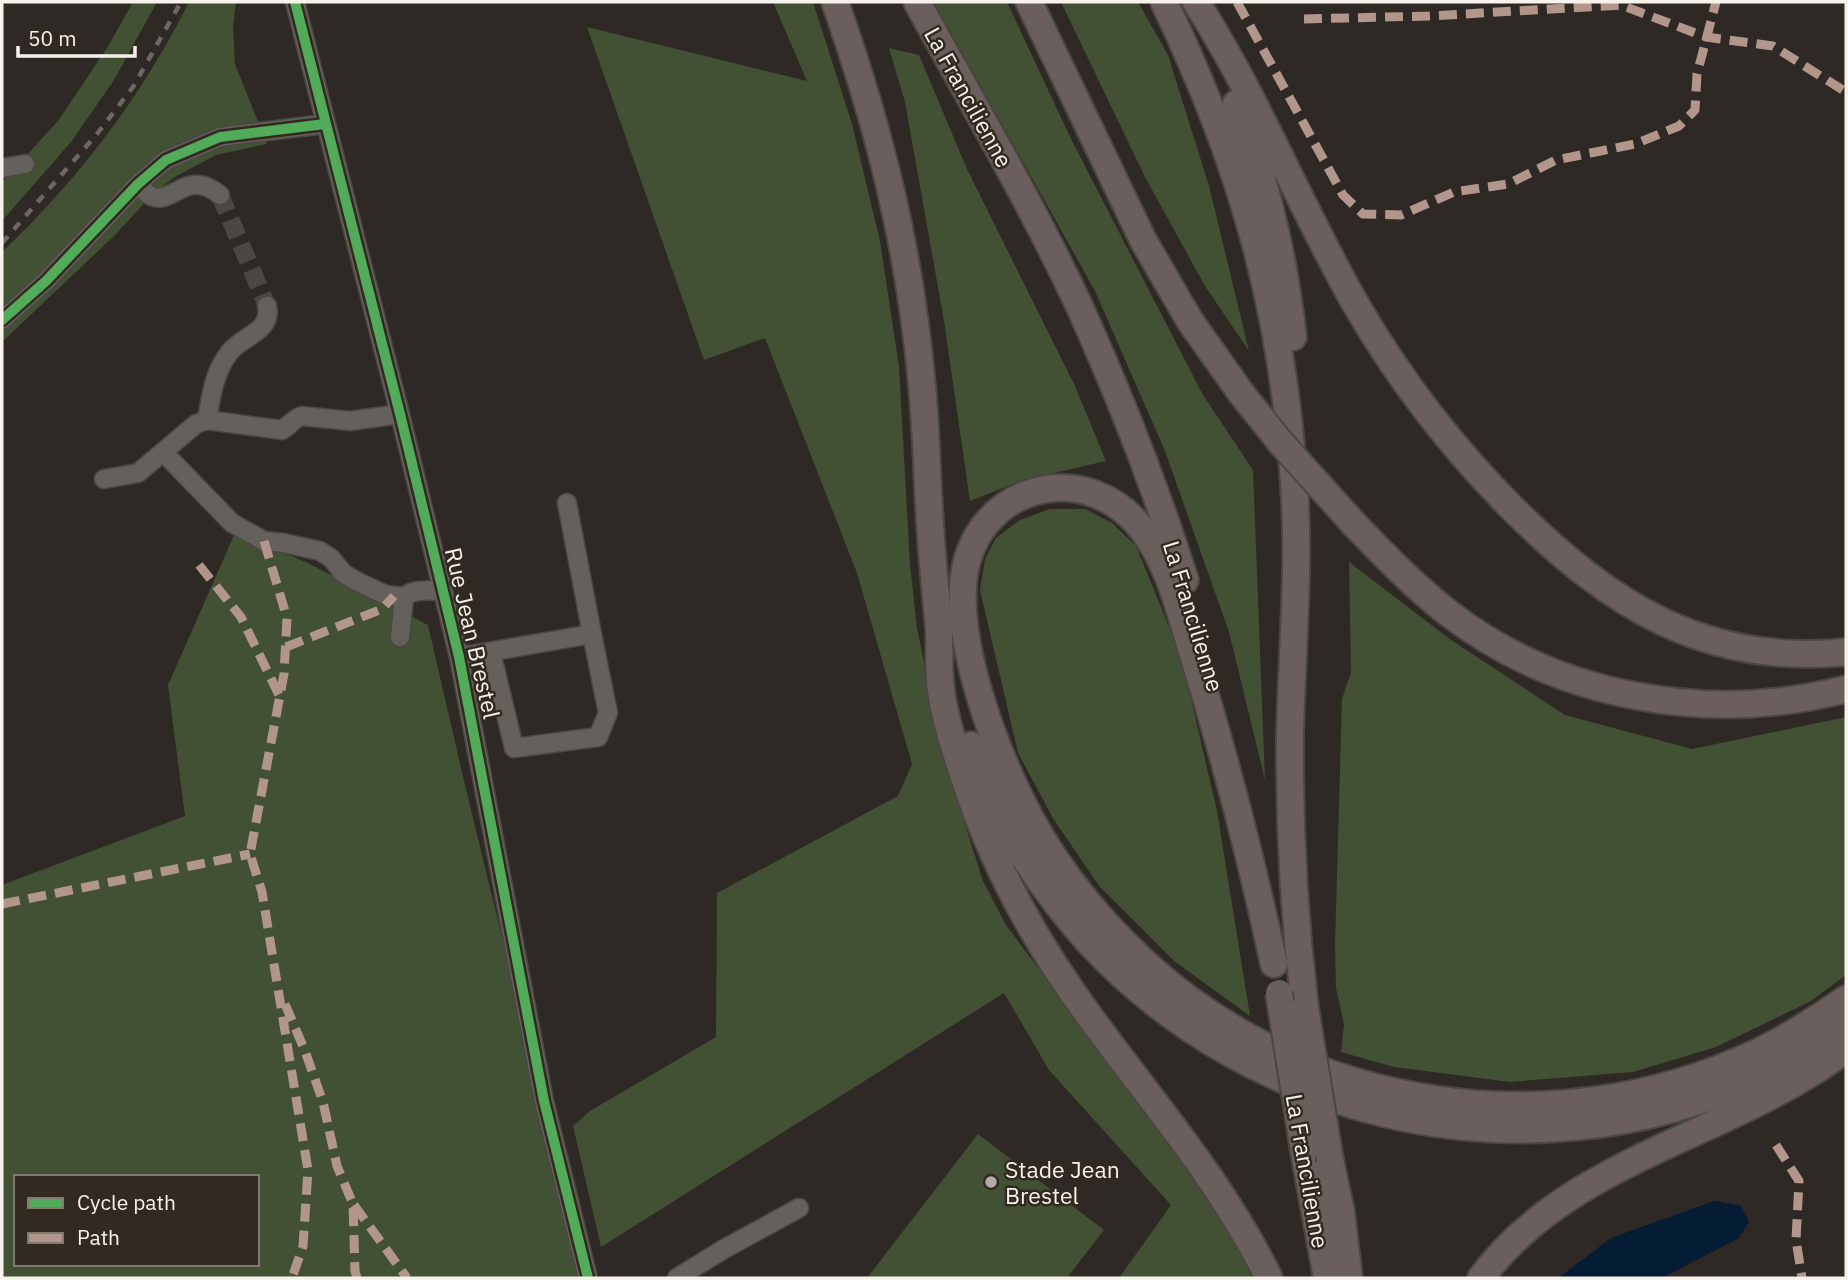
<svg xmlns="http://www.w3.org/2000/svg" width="1848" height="1280" viewBox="0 0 1848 1280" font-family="'IBM Plex Sans',sans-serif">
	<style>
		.green { fill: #425133; fill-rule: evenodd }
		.water { fill: #041c34 }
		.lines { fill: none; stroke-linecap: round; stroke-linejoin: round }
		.minor-tunnel { stroke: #4c4742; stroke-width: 18; stroke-dasharray: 18 9; stroke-linecap: butt }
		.minor-casing { stroke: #4b4742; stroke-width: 21 }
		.highway-casing { stroke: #4b4742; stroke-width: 30 }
		.minor { stroke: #64615d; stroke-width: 18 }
		.highway { stroke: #6a5f5c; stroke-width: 26 }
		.rail { stroke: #6b6864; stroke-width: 4.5; stroke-dasharray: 9 9; stroke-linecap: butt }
		.highway-bridge-casing { stroke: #4b4742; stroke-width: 30; stroke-linecap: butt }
		.highway-bridge { stroke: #6a5f5c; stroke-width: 26 }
		.quiet { stroke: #b2968c; stroke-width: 9; stroke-dasharray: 18 9; stroke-linecap: butt }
		.cycleway-casing { stroke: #322a20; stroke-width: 15 }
		.cycleway { stroke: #51ab58; stroke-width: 10 }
		.poi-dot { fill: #b1aca5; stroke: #322a20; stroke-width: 2.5 }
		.labels { text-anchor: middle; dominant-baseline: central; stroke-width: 5; stroke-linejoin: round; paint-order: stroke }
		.street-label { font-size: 23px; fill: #f7f2eb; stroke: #322a20 }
		.poi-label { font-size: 23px; fill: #f7f2eb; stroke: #322a20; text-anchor: start }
	</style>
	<rect width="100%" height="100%" fill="#2e2924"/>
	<!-- green -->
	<g class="green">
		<polygon points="133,2 157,2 114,80 71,142 2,221 2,182 58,121 107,48"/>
		<path d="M 189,2 L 236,2 L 233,27 L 235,64 L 267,144 L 216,155 L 173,178 L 151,196 L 115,235 L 2,342 L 2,252 C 78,180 142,96 189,2 Z"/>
		<polygon points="773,2 813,2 852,124 880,241 899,367 910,564 917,628 930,692 956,796 983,881 1006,925 1210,1199 1256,1278 1119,1278 1171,1205 1049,1070 1004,993 601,1247 573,1126 590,1111 716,1037 717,893 898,796 912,764 857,573 765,338 704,360 587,27 807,81"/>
		<polygon points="934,2 1007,2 1071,139 1203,395 1253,470 1265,780 1229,632 1165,451 1095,291"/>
		<polygon points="1061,2 1138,2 1168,55 1209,186 1249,351 1205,286 1145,177"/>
		<polygon points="889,48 919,55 967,169 1075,386 1106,461 1023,480 970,501 944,321 905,102"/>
		<polygon points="1050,509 1085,509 1112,523 1136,546 1181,656 1217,811 1250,1016 1174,961 1100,887 1054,820 1018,753 980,590 985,559 996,538 1020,520"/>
		<path d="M 235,533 L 306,562 L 428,625 L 465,785 L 585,1278 L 2,1278 L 2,885 L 185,816 L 168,685 ZM 16,1177 L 257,1177 L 257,1264 L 16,1264 Z"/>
		<polygon points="1349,562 1451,640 1565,715 1692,749 1846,717 1846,975 1811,1001 1716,1047 1633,1072 1510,1082 1394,1067 1341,1052 1344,1024 1336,988 1335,945 1342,699 1351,672"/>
		<polygon points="978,1134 1104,1230 1067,1278 867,1278"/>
	</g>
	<!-- water -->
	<polygon class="water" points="1714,1201 1740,1205 1749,1222 1739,1238 1662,1278 1558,1278 1611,1238"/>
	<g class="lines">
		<!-- minor-tunnel -->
		<polyline class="minor-tunnel" points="220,195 267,306"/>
		<!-- minor casing -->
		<g class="minor-casing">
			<g id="minor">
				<polyline points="295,2 400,414 459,657 544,1101 588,1278"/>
				<polyline points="2,168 25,164"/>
				<path d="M 138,184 C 142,187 146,194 151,196 C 173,206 187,167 220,195"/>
				<polyline points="2,320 46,281 138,184 166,160 220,137 325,124"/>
				<path d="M 207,420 C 211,397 214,372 229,353 C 241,336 273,332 267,306"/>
				<polyline points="163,452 232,523 264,541 284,543 320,551 331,558 343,573 358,582 386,595 404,597"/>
				<path d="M 104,479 L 138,473 L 196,424 L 207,420 L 282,430 C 290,426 292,419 302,416 L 350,421 L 400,414"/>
				<polyline points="567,503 592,634"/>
				<path d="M 400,637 L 404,597 C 415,588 430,591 443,591"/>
				<polyline points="459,657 592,634 608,713 598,737 514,748 491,652"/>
				<polyline points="677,1278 724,1249 799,1208"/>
			</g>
		</g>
		<!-- highway casing -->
		<g class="highway-casing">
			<g id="highway">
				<path d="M 835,2 C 880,130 910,250 922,386 C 927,437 927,488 931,538 C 933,568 936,598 939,628 C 940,648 938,670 941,690 C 945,720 955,749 964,777 C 989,854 1027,927 1073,993 C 1139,1088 1218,1173 1269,1278"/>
				<path d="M 917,2 C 973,104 1033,206 1082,312 C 1121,399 1156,489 1185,580"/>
				<polyline points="1029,2 1143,240 1190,321 1241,393"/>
				<path d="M 1164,2 C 1240,160 1283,308 1294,484 C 1300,567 1292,650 1290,733 C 1289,825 1294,917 1305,1008"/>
				<path d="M 1196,2 C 1259,100 1301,210 1359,310 C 1402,383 1454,450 1514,510 C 1610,605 1705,666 1846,652"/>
				<path d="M 1236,104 C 1266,179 1284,256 1293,337"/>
				<path d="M 1354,524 C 1384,555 1414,586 1447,612 C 1559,699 1711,724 1846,689"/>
				<path d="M 971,745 C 995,818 1037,884 1088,941 C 1248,1115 1508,1178 1729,1090 C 1771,1074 1809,1051 1846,1026"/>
				<path d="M 1274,964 C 1251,858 1224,753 1192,651 C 1180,612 1170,569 1147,536 C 1090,452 969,484 963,586 C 959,649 991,738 1019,796 C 1049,859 1092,914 1144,962 C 1307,1113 1555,1147 1756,1053 C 1788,1038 1817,1019 1846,999"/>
				<polyline points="1304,1151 1327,1278"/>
				<polyline points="1330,1160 1341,1212 1349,1278"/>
				<path d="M 1481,1278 C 1571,1157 1731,1137 1846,1049"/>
			</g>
		</g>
		<!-- minor -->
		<use href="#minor" class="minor"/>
		<!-- highway -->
		<use href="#highway" class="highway"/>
		<!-- rail -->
		<polyline class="rail" points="2,243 97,134 133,87 181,2"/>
		<!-- highway-bridge casing -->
		<g class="highway-bridge-casing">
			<g id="highway-bridge">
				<polyline points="1241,393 1281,443 1354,524"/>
				<polyline points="1279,993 1304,1151"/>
				<polyline points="1305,1008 1330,1160"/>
			</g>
		</g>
		<!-- highway-bridge -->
		<use href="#highway-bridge" class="highway-bridge"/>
		<!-- quiet -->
		<g class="quiet">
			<polyline points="1237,2 1343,195 1363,214 1401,215 1454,192 1508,184 1556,160 1635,144 1679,126 1695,110 1697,74 1716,2"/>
			<polyline points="1304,19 1429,16 1621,5 1706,37 1773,46 1846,92"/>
			<polyline points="264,541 287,618 284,674 250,854 262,892 308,1170 303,1246 292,1278"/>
			<polyline points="199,565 241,617 280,697"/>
			<polyline points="286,647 382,609 394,596"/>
			<polyline points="2,904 250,854"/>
			<polyline points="285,1004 305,1051 323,1102 337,1166 353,1204 355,1271 357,1278"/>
			<polyline points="1776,1145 1799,1181 1796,1240 1802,1278"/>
			<polyline points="354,1205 407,1278"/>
		</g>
		<!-- cycleway casing -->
		<g class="cycleway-casing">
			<g id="cycleway">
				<polyline points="295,2 400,414 459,657 544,1101 588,1278"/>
				<polyline points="2,320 46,281 138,184 166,160 220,137 325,124"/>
			</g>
		</g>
		<!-- cycleway -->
		<use href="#cycleway" class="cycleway"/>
	</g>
	<!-- markers -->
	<circle class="poi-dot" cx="991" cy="1182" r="7"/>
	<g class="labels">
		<!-- street labels -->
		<g class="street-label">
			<text transform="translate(969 97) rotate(61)">La Francilienne</text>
			<text transform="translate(1194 616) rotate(73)">La Francilienne</text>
			<text transform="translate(473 633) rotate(77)">Rue Jean Brestel</text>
			<text transform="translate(1308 1171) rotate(80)">La Francilienne</text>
		</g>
		<!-- poi labels -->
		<g class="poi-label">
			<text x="1005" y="1169">Stade Jean<tspan x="1005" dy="26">Brestel</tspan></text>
		</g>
	</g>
	<!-- border -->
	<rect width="1848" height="1280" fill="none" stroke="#f7f2eb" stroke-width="7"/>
	<!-- legend -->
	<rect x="14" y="1175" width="245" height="91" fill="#322a20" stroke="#817a71" stroke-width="2"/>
	<rect x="28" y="1198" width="35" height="10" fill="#51ab58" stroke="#817a71" stroke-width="2"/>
	<text x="77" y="1210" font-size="21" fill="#f7f2eb">Cycle path</text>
	<rect x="28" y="1233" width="35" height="10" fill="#b2968c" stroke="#817a71" stroke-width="2"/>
	<text x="77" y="1245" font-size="21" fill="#f7f2eb">Path</text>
	<!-- scale -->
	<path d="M18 46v10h117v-10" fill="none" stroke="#f7f2eb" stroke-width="3.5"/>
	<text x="28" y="46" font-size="21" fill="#f7f2eb" stroke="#322a20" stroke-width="5" paint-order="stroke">50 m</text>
</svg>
